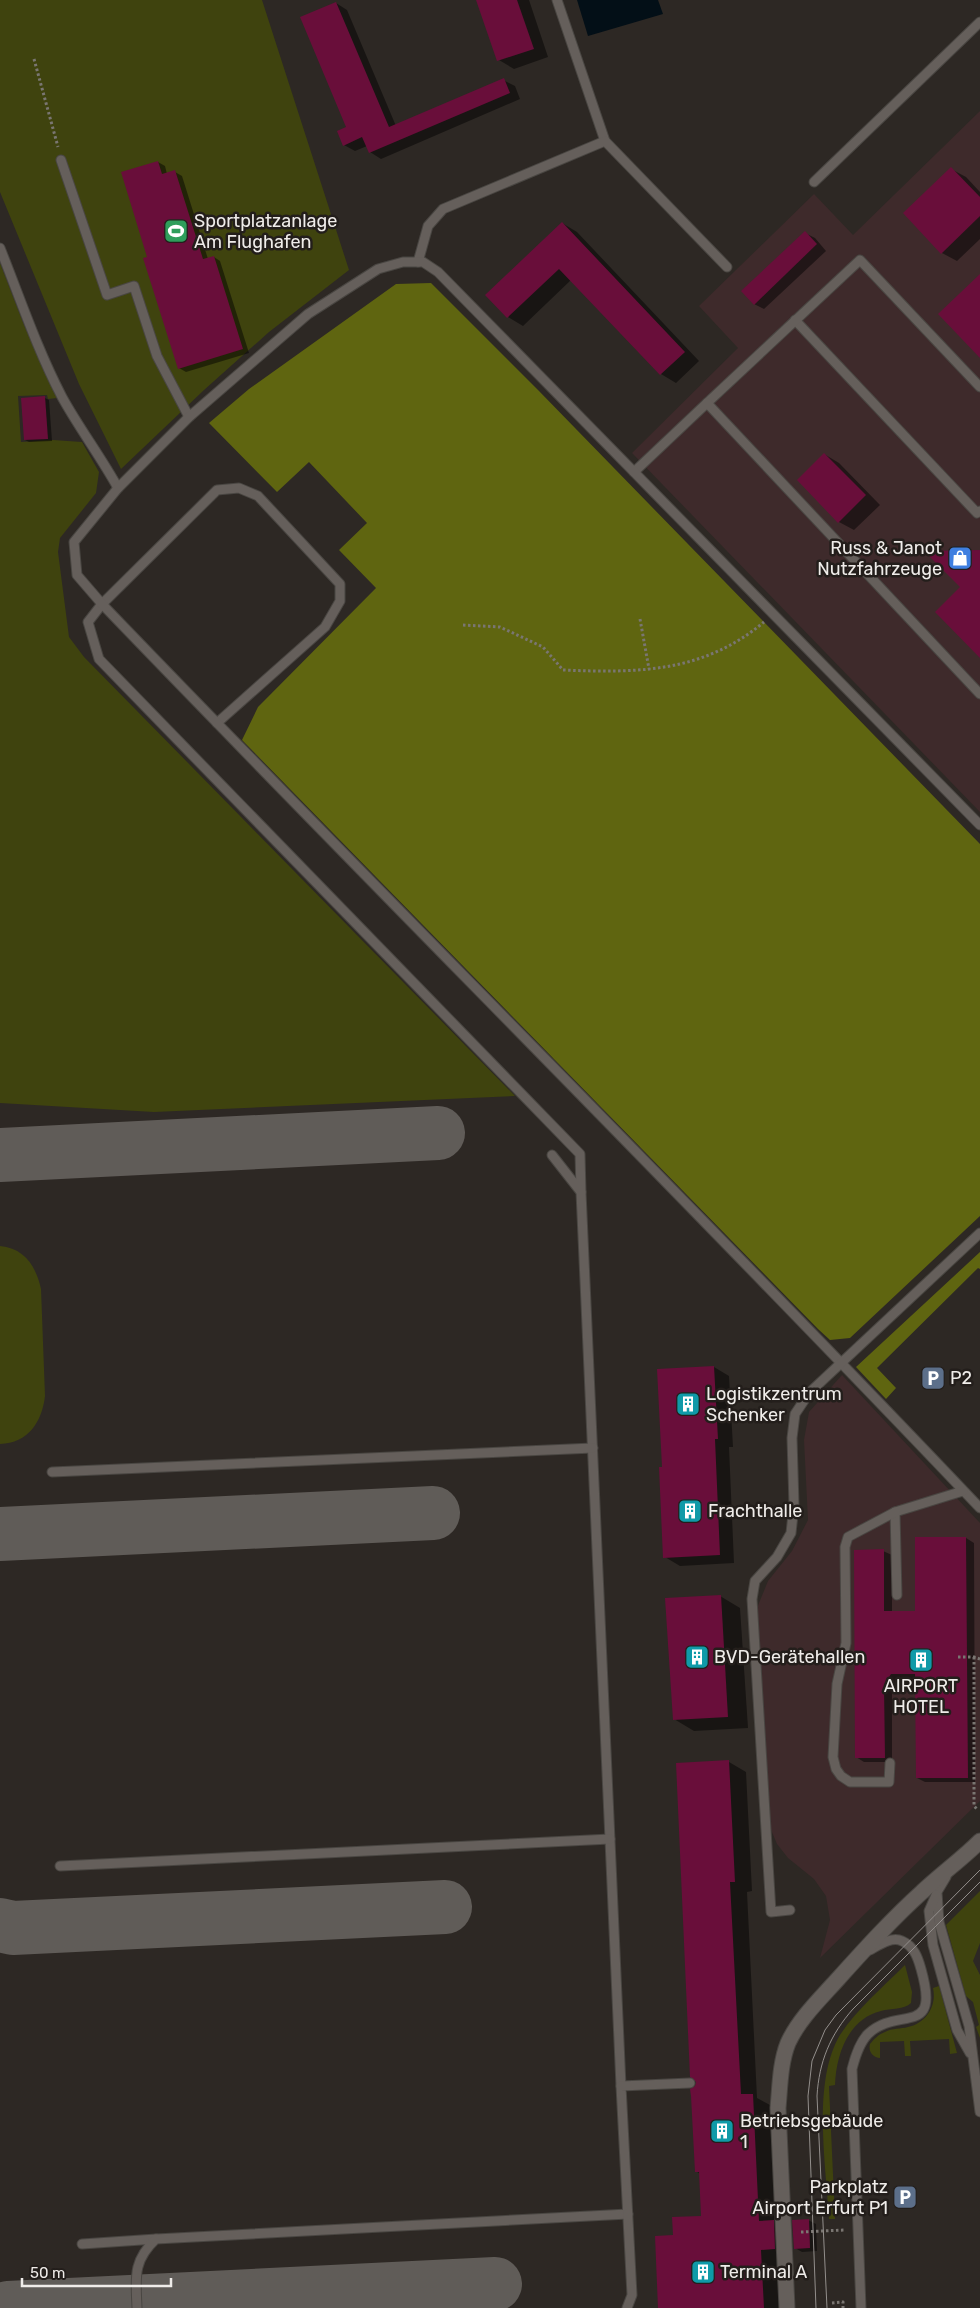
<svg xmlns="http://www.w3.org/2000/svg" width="980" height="2308" viewBox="0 0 980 2308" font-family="Rubik,sans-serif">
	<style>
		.commercial { fill: #3e2a2b }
		.green { fill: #3f430e }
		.forest { fill: #5f6510 }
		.water { fill: #030f17 }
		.shadow { fill: #0007 }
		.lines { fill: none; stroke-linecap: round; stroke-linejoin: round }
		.taxiway { stroke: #605c58; stroke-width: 54 }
		.building { fill: #690e3a }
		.lane-casing { stroke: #494642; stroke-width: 11 }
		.street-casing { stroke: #494642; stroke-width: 17 }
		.path { stroke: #7a7672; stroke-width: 3; stroke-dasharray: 2.5 2.5; stroke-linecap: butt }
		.lane { stroke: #655f5b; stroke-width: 9 }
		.street { stroke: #655f5b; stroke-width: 15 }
		.tram { stroke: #938f8c; stroke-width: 1 }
		.labels { text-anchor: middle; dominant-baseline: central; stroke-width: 5; stroke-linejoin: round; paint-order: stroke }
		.poi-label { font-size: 18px; fill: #efece9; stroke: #231e1b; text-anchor: start }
	</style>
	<rect width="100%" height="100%" fill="#2d2824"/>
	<!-- commercial -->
	<g class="commercial">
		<polygon points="980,111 980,812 632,453 738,348 699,306 814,194 853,235"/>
		<polygon points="842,1375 980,1523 980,1801 820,1958 830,1920 826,1896 814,1879 788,1858 777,1844 769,1825 757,1608 768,1581 792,1551 808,1520 804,1440 809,1412"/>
	</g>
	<!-- green -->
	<g class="green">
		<polygon points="0,0 262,0 349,270 269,332 204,390 121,469 79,384 0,192"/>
		<polygon points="0,263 24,325 57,398 48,399 47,395 18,396 21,442 53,440 82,442 99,472 96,493 60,538 58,552 69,637 84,657 515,1096 154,1112 0,1103"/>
		<path d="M 0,1246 C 24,1248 36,1266 41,1289 L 45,1396 C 42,1422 28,1443 0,1444 Z"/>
		<polygon points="980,1891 980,1943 973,1961 980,1975 980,2038 976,2027 979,2025 973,2002 966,1996 946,1925"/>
		<path d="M 905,1965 L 912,1992 L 911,2003 C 904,2010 891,2008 881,2011 C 848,2019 836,2055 835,2085 L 829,2086 L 835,2219 L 829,2219 C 826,2165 812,2082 840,2035 C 857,2009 883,1987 905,1965 Z"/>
		<path d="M 939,1986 L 957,2053 L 950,2054 L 949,2039 L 910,2041 L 911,2056 L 905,2056 L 904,2041 L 880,2042 L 880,2058 C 873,2057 868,2052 870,2044 C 874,2039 879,2034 885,2032 C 892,2028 901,2029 908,2027 C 926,2023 937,2006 933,1988 Z"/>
	</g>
	<!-- forest -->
	<g class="forest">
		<polygon points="431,283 539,391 980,844 980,1216 850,1338 830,1340 818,1329 242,740 258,707 376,588 339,550 367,523 309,462 277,492 209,423 249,389 396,284"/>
		<polygon points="980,1252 980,1269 978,1268 877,1368 896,1388 886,1399 856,1367"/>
	</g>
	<!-- water -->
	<polygon class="water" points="577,0 658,0 663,14 588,36"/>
	<!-- shadow -->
	<g class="shadow">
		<polygon points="478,0 529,0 548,57 514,69 499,60"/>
		<polygon points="336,3 347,10 396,126 503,80 515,86 520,99 381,159 370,152 367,146 355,151 344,145 348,128"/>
		<polygon points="158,162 165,166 167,174 175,172 182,176 208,259 214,257 220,261 249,353 186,372 179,368 149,258"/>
		<polygon points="951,169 966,177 980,192 980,239 957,261 942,253"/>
		<polygon points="562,223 577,232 699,361 676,383 661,374 571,280 523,326 508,317"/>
		<polygon points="805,233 815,238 826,251 764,309 754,304"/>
		<polygon points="45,398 49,400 52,441 29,442 25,440"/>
		<polygon points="824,454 839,463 880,505 854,530 839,522"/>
		<polygon points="714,1367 729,1376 733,1447 729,1447 734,1563 680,1566 665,1557 664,1469 658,1370"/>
		<polygon points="916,1538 966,1538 974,1543 975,1782 925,1782 917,1778 917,1678 899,1678 892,1690 892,1762 864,1762 856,1757 883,1551 892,1555 892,1612 916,1612"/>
		<polygon points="720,1596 740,1608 748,1728 694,1731 674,1719"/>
		<polygon points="729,1762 746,1772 752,1891 747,1892 757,2098 770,2105 776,2223 791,2232 780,2308 659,2308 674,2236 702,2217 700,2174 696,2171 696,2087 677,1764"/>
		<polygon points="808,2220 816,2224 817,2251 802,2252 795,2248"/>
	</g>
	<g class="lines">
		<!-- taxiway -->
		<g class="taxiway">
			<polyline points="0,1155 438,1133"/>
			<polyline points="0,1534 433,1513"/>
			<polyline points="0,1925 13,1928 445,1907"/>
			<polyline points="8,2308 495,2284"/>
		</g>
	</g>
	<!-- building -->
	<g class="building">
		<polygon points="476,0 517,0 534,49 497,61"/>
		<polygon points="336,2 389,127 504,78 510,93 369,153 362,137 343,146 337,131 346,127 300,17"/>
		<polygon points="158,161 162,174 175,170 203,259 214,256 243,349 178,369 143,258 147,257 121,172"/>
		<polygon points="951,167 980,197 980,216 941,254 903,213"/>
		<polygon points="562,222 685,352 660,375 559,269 507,318 485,295"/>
		<polygon points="805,231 817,244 754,305 741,291"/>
		<polygon points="980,274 980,358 938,314"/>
		<polygon points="45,396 48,439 24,440 21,398"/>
		<polygon points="824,453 866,495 838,523 797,480"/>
		<polygon points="980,550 980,658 935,612 960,587 924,551"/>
		<polygon points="714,1366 718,1439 715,1439 720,1555 663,1558 659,1467 662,1467 657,1369"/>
		<polygon points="915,1537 966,1537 968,1778 916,1778 915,1674 891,1674 884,1685 885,1758 855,1758 854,1550 884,1549 884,1611 915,1611"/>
		<polygon points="721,1595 728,1717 673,1720 665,1598"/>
		<polygon points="729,1760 735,1882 730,1882 741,2094 753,2094 759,2221 774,2220 775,2249 761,2250 764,2308 658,2308 655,2236 673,2235 672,2217 701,2216 699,2172 695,2172 691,2096 690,2089 695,2086 696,2082 690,2077 676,1763"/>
		<polygon points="809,2219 810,2248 794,2249 792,2220"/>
	</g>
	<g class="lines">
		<!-- lane casing -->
		<g class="lane-casing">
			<g id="lane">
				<polyline points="557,0 605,141"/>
				<polyline points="61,160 107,295 134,286 157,356 189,417"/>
				<polyline points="814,182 980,22"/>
				<path d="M 0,248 C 20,298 37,349 62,397 C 79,428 101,457 118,488"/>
				<polyline points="418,262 428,226 443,209 605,141 727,267"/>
				<polyline points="795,320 977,513 980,511"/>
				<polyline points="707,403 860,260 980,387"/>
				<polyline points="634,472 707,403 980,694"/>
				<polyline points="217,723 325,627 340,601 340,584 258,496 239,488 217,490 102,604 88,622 99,659 580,1154 581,1192"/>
				<path d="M 980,825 L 438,272 L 423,262 L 403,262 L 378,269 L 308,314 L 189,417 L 118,488 L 74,542 L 77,575 L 102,604 C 393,907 691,1203 980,1508"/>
				<polyline points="552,1155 581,1192 621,2086"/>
				<polyline points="52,1472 593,1448"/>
				<polyline points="897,1595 895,1512 963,1491"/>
				<polyline points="890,1763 889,1782 850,1782 841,1776 836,1769 833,1757 837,1684 846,1643 845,1547 848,1537 895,1512"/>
				<polyline points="60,1866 610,1839"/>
				<polyline points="946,1877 937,1892 939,1922 969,2026 980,2112"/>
				<polyline points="936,1895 929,1911 933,1945 957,2030 970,2053"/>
				<polyline points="790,1910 771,1912 752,1599 755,1581 777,1557 791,1533 794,1505 792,1438 795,1414 809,1393 980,1233"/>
				<polyline points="82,2244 156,2239"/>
				<path d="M 137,2308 C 136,2279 132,2261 156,2239 L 628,2214"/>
				<polyline points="627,2308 632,2295 621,2086 690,2083"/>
				<path d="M 861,2308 L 852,2069 C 855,2057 859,2043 868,2034 C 898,2005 941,2039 921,1969 C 918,1958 914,1946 902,1941 C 892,1936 879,1945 870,1950"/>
			</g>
		</g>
		<!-- street casing -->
		<g class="street-casing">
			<path id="street" d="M 787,2308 L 778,2108 C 780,2087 780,2063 788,2043 C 799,2019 820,1999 837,1980 C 865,1949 892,1919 922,1892 C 941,1874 962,1859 980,1841"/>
		</g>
		<!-- path -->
		<g class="path">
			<polyline points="34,59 58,147"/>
			<polyline points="640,619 649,669"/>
			<path d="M 463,625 L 500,627 L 543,647 L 563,670 C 638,673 703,673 764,622"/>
			<polyline points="958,1657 974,1657 980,1659"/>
			<polyline points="974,1657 974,1806 978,1810"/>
			<polyline points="801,2232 844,2230"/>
			<polyline points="832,2303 843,2302 843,2308"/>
		</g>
		<!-- lane -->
		<use href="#lane" class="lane"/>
		<!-- street -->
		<use href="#street" class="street"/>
		<!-- tram -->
		<g class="tram">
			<polyline points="816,2308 808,2096 812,2061 825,2030 836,2015 980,1870"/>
			<path d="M 827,2308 L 817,2096 C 819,2062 830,2035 853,2009 L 980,1882"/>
		</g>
	</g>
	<!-- icons -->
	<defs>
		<g id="stadium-square" transform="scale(1.25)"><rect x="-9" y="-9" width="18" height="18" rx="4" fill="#2e9e5b" stroke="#231e1b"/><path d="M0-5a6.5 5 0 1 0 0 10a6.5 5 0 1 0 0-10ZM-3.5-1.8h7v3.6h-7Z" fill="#fff"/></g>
		<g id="shop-square" transform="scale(1.25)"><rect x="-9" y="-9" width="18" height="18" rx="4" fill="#3f7fe0" stroke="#231e1b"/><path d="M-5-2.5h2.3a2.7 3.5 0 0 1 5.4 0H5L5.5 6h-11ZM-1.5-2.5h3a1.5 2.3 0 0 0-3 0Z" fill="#fff"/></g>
		<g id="parking-square" transform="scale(1.25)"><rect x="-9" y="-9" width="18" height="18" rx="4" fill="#5c6f8a" stroke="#231e1b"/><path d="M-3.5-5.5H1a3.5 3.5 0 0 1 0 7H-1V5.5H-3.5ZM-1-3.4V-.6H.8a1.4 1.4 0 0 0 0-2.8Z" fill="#fff"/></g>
		<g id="building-square" transform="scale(1.25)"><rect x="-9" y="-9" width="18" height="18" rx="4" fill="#0f9aa8" stroke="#231e1b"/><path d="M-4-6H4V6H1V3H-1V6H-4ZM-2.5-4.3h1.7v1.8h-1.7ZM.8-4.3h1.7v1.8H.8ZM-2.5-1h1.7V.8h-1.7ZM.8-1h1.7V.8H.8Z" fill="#fff"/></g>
	</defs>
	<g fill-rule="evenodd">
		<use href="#stadium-square" x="176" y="231"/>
		<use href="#shop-square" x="960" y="558"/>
		<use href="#parking-square" x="933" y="1378"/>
		<use href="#building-square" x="688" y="1404"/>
		<use href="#building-square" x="690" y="1511"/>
		<use href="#building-square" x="697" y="1657"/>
		<use href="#building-square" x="921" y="1660"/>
		<use href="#building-square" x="722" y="2131"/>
		<use href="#parking-square" x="905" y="2197"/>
		<use href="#building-square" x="703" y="2272"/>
	</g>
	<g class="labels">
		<!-- poi labels -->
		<g class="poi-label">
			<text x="194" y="221">Sportplatzanlage<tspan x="194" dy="21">Am Flughafen</tspan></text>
			<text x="942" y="548" text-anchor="end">Russ &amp; Janot<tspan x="942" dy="21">Nutzfahrzeuge</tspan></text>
			<text x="950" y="1378">P2</text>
			<text x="706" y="1394">Logistikzentrum<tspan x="706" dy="21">Schenker</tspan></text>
			<text x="708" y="1511">Frachthalle</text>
			<text x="714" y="1657">BVD-Gerätehallen</text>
			<text x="921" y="1686" text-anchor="middle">AIRPORT<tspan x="921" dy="21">HOTEL</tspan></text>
			<text x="740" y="2121">Betriebsgebäude<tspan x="740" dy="21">1</tspan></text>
			<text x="888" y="2187" text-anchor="end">Parkplatz<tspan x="888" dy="21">Airport Erfurt P1</tspan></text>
			<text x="720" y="2272">Terminal A</text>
		</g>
	</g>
	<!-- scale -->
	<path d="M22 2278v8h149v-8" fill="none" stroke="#efece9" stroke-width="2.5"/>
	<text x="30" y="2278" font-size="15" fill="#efece9" stroke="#231e1b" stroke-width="4" paint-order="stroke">50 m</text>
</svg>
